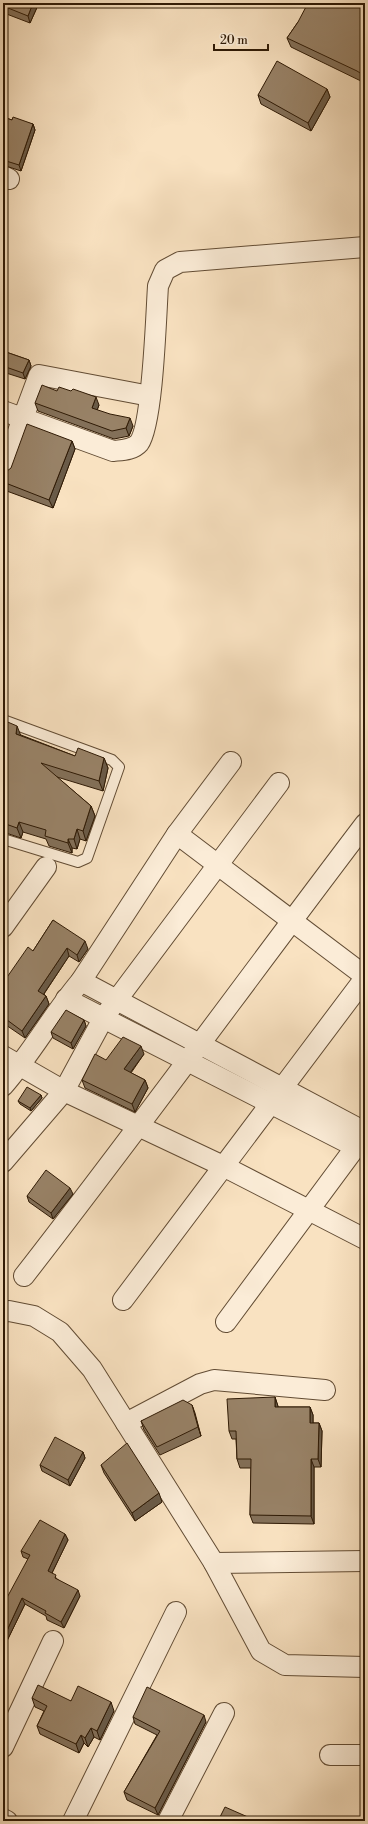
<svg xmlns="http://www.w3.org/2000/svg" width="368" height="1824" viewBox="0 0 368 1824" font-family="'Libre Bodoni',serif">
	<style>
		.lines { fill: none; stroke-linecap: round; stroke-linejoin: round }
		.lane-casing { stroke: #624c34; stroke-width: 12 }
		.street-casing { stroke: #624c34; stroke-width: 22 }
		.lane { stroke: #fbecd7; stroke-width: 10 }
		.street { stroke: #fbecd7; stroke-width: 20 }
		.wall { fill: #837059; stroke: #2f1a05 }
		.shaded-wall { fill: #6a5b48; stroke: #2f1a05 }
		.building { fill: #988267; stroke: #2f1a05 }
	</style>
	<rect width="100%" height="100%" fill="#f9e2c1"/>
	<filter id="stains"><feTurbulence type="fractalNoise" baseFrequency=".005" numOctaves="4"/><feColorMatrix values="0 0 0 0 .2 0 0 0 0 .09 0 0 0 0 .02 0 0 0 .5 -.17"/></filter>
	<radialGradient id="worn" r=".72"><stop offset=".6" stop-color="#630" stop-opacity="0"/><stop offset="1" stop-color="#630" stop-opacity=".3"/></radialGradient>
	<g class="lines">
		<!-- lane casing -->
		<g class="lane-casing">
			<polyline id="lane" points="3,720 112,760 119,767 87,858 78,862 3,839"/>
		</g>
		<!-- street casing -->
		<g class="street-casing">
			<g id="street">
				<polyline points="3,176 9,179"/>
				<path d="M 3,411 L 113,451 C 122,450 133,450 139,443 C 153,424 156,315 158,286 L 165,270 L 180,262 L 365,247"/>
				<polyline points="3,472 39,375 150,396"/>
				<polyline points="177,834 365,976"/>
				<polyline points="3,927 46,867"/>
				<polyline points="81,981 365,1132"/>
				<polyline points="66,999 356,1147"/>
				<polyline points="3,1056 64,1091 223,1166 365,1239"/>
				<path d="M 3,1086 C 32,1053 53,1014 81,981 L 177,834 L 231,762"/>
				<polyline points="3,1162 64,1091 104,1017 279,783"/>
				<path d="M 24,1276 C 140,1127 251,974 365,824"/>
				<polyline points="123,1300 365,978"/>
				<polyline points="3,1312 9,1311 34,1316 60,1332 92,1369 214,1563 261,1651 285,1665 365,1667"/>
				<polyline points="226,1322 363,1137"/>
				<polyline points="126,1423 200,1384 214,1380 325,1390"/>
				<polyline points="214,1563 365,1561"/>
				<polyline points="3,1747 53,1641"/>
				<polyline points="330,1755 365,1755"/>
				<polyline points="3,1819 7,1821"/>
				<polyline points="73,1821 176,1612"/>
				<polyline points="168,1821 224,1713"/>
			</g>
		</g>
		<!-- lane -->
		<use href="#lane" class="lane"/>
		<!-- street -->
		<use href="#street" class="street"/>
	</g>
	<!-- wall -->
	<g class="wall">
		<polygon points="3,3 39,3 30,23 4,13 3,16"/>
		<polygon points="365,3 365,83 291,47 287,38 298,22"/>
		<polygon points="327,89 330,97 311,131 261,104 258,95"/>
		<polygon points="3,117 12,120 33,124 35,130 21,171 3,165"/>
		<polygon points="3,351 29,360 31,366 25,379 3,372"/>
		<polygon points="35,403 99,405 97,410 133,426 129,436 114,439 38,411"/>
		<polygon points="72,441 75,449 53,508 4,490 3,488 3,475"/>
		<polygon points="3,720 21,735 75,756 104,758 108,768 103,791 57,777 91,806 95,816 86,841 80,839 77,849 72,848 72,853 49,846 46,839 23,832 21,838 3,832"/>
		<polygon points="53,920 88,949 79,962 69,956 44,994 46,996 49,1004 25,1038 3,1023 3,983 33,951"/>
		<polygon points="84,1020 86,1026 73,1049 53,1038 51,1032"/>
		<polygon points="144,1054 131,1073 145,1080 148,1088 135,1112 85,1088 82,1080 106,1060"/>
		<polygon points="41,1095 42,1098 31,1111 20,1104 18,1101"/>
		<polygon points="73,1194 53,1219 29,1202 27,1196"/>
		<polygon points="275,1397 278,1407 310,1407 313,1415 313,1423 319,1423 322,1431 321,1467 314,1467 314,1524 253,1523 250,1515 251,1468 240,1468 237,1459 236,1439 232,1439 229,1431"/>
		<polygon points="192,1405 201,1436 160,1455 144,1430 141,1421"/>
		<polygon points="83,1452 85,1458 70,1486 42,1471 40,1465"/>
		<polygon points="101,1465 162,1502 135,1521 104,1473"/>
		<polygon points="65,1534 68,1540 52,1573 57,1579 80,1596 64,1628 47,1620 46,1616 25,1604 3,1649 28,1559 23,1557 21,1551"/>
		<polygon points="32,1698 71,1701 114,1711 100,1740 94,1737 88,1747 84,1743 79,1753 40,1734 37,1726 44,1711 35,1707"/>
		<polygon points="133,1717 206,1722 158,1815 127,1800 124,1792 157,1735 135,1724"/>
	</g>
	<!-- shaded-wall -->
	<g class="shaded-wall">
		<polygon points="33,3 39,3 30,23 28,16"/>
		<polygon points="327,89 330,97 311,131 308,123"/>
		<polygon points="33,124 35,130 21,171 19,165"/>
		<polygon points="29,360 31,366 25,379 23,373"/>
		<polygon points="96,397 99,405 95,416 92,408"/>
		<polygon points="130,418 133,426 129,436 126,428"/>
		<polygon points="72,441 75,449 53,508 49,500"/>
		<polygon points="17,726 21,736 16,734"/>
		<polygon points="104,758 108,768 103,791 99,781"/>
		<polygon points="91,806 95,816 86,841 83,831"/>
		<polygon points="19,822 23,832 21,838 17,828"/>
		<polygon points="77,829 80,839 77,849 74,839"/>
		<polygon points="68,839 72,848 72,853 68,843"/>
		<polygon points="85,941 88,949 79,962 77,955"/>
		<polygon points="67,948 69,956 41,998 38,991"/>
		<polygon points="46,996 49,1004 25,1038 22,1031"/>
		<polygon points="84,1020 86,1026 73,1049 71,1043"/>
		<polygon points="141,1046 144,1054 127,1077 124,1069"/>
		<polygon points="145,1080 148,1088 135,1112 132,1104"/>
		<polygon points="41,1095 42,1098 31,1111 30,1108"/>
		<polygon points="70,1188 73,1194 53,1219 51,1213"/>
		<polygon points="275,1397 278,1406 278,1415 275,1407"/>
		<polygon points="192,1405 195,1413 201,1436 198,1427"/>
		<polygon points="310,1407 313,1415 313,1431 310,1423"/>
		<polygon points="319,1423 322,1431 321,1467 318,1459"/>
		<polygon points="83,1452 85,1458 70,1486 68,1480"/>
		<polygon points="311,1459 314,1467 314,1524 311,1516"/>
		<polygon points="159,1493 162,1502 135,1521 132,1513"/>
		<polygon points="65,1534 68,1540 50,1577 48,1571"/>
		<polygon points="78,1590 80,1596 64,1628 61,1622"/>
		<polygon points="22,1598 25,1604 3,1649 3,1639"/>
		<polygon points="111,1702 114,1711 100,1740 97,1731"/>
		<polygon points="204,1715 206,1722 158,1815 155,1808"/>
		<polygon points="91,1728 94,1737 88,1747 85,1738"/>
		<polygon points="81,1735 84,1743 79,1753 76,1744"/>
	</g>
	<!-- building -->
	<g class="building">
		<polygon points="3,3 33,3 28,16 3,6"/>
		<polygon points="308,3 365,3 365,76 357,71 287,38 298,22"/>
		<polygon points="277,61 327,89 308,123 258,95"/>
		<polygon points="3,117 12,120 13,117 33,124 19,165 3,160"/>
		<polygon points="3,351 29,360 23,373 3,366"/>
		<polygon points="42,385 57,391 59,387 71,391 73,389 96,397 92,408 110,414 130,418 126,428 112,431 35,403"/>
		<polygon points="27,424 72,441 49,500 3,482 3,474 11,468"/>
		<polygon points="3,720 17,726 16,734 75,756 78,748 104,758 99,781 41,763 91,806 83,831 77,829 74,839 68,839 68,843 45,836 46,830 19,822 17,828 3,823"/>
		<polygon points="53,920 85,941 77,955 67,948 38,991 46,996 22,1031 3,1017 3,983 28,947 33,951"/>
		<polygon points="66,1010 84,1020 71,1043 51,1032"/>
		<polygon points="123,1037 141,1046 124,1069 145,1080 132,1104 82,1080 95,1054 106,1060"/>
		<polygon points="27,1087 41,1095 30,1108 18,1101"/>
		<polygon points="46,1170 70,1188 51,1213 27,1196"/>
		<polygon points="275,1397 275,1407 310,1407 310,1423 319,1423 318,1459 311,1459 311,1516 250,1515 251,1459 237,1459 236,1431 229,1431 227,1399"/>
		<polygon points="183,1400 192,1405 198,1427 157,1447 141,1421"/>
		<polygon points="55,1437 83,1452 68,1480 40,1465"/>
		<polygon points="127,1443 159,1493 132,1513 101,1465"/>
		<polygon points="40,1520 65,1534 48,1571 56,1575 55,1578 78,1590 61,1622 45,1613 46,1611 22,1598 3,1639 3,1605 30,1555 21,1551"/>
		<polygon points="38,1685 71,1701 78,1686 111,1702 97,1731 91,1728 85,1738 81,1735 76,1744 37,1726 47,1706 32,1698"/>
		<polygon points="147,1687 204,1715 155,1808 124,1792 160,1731 133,1717"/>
		<polygon points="225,1807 257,1821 218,1821"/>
	</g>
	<!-- margin -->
	<rect width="368" height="1824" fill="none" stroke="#f9e2c1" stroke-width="16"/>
	<rect x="4" y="4" width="360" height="1816" fill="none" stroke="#2f1a05" stroke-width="2"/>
	<rect x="8" y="8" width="352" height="1808" fill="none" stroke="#2f1a05"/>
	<!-- scale -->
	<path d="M214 44v6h54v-6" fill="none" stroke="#2f1a05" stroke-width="2"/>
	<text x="220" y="44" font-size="12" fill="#2f1a05" stroke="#fbecd7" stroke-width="3" paint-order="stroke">20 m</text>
	<rect width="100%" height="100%" filter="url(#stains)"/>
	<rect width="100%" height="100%" fill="url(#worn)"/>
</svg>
